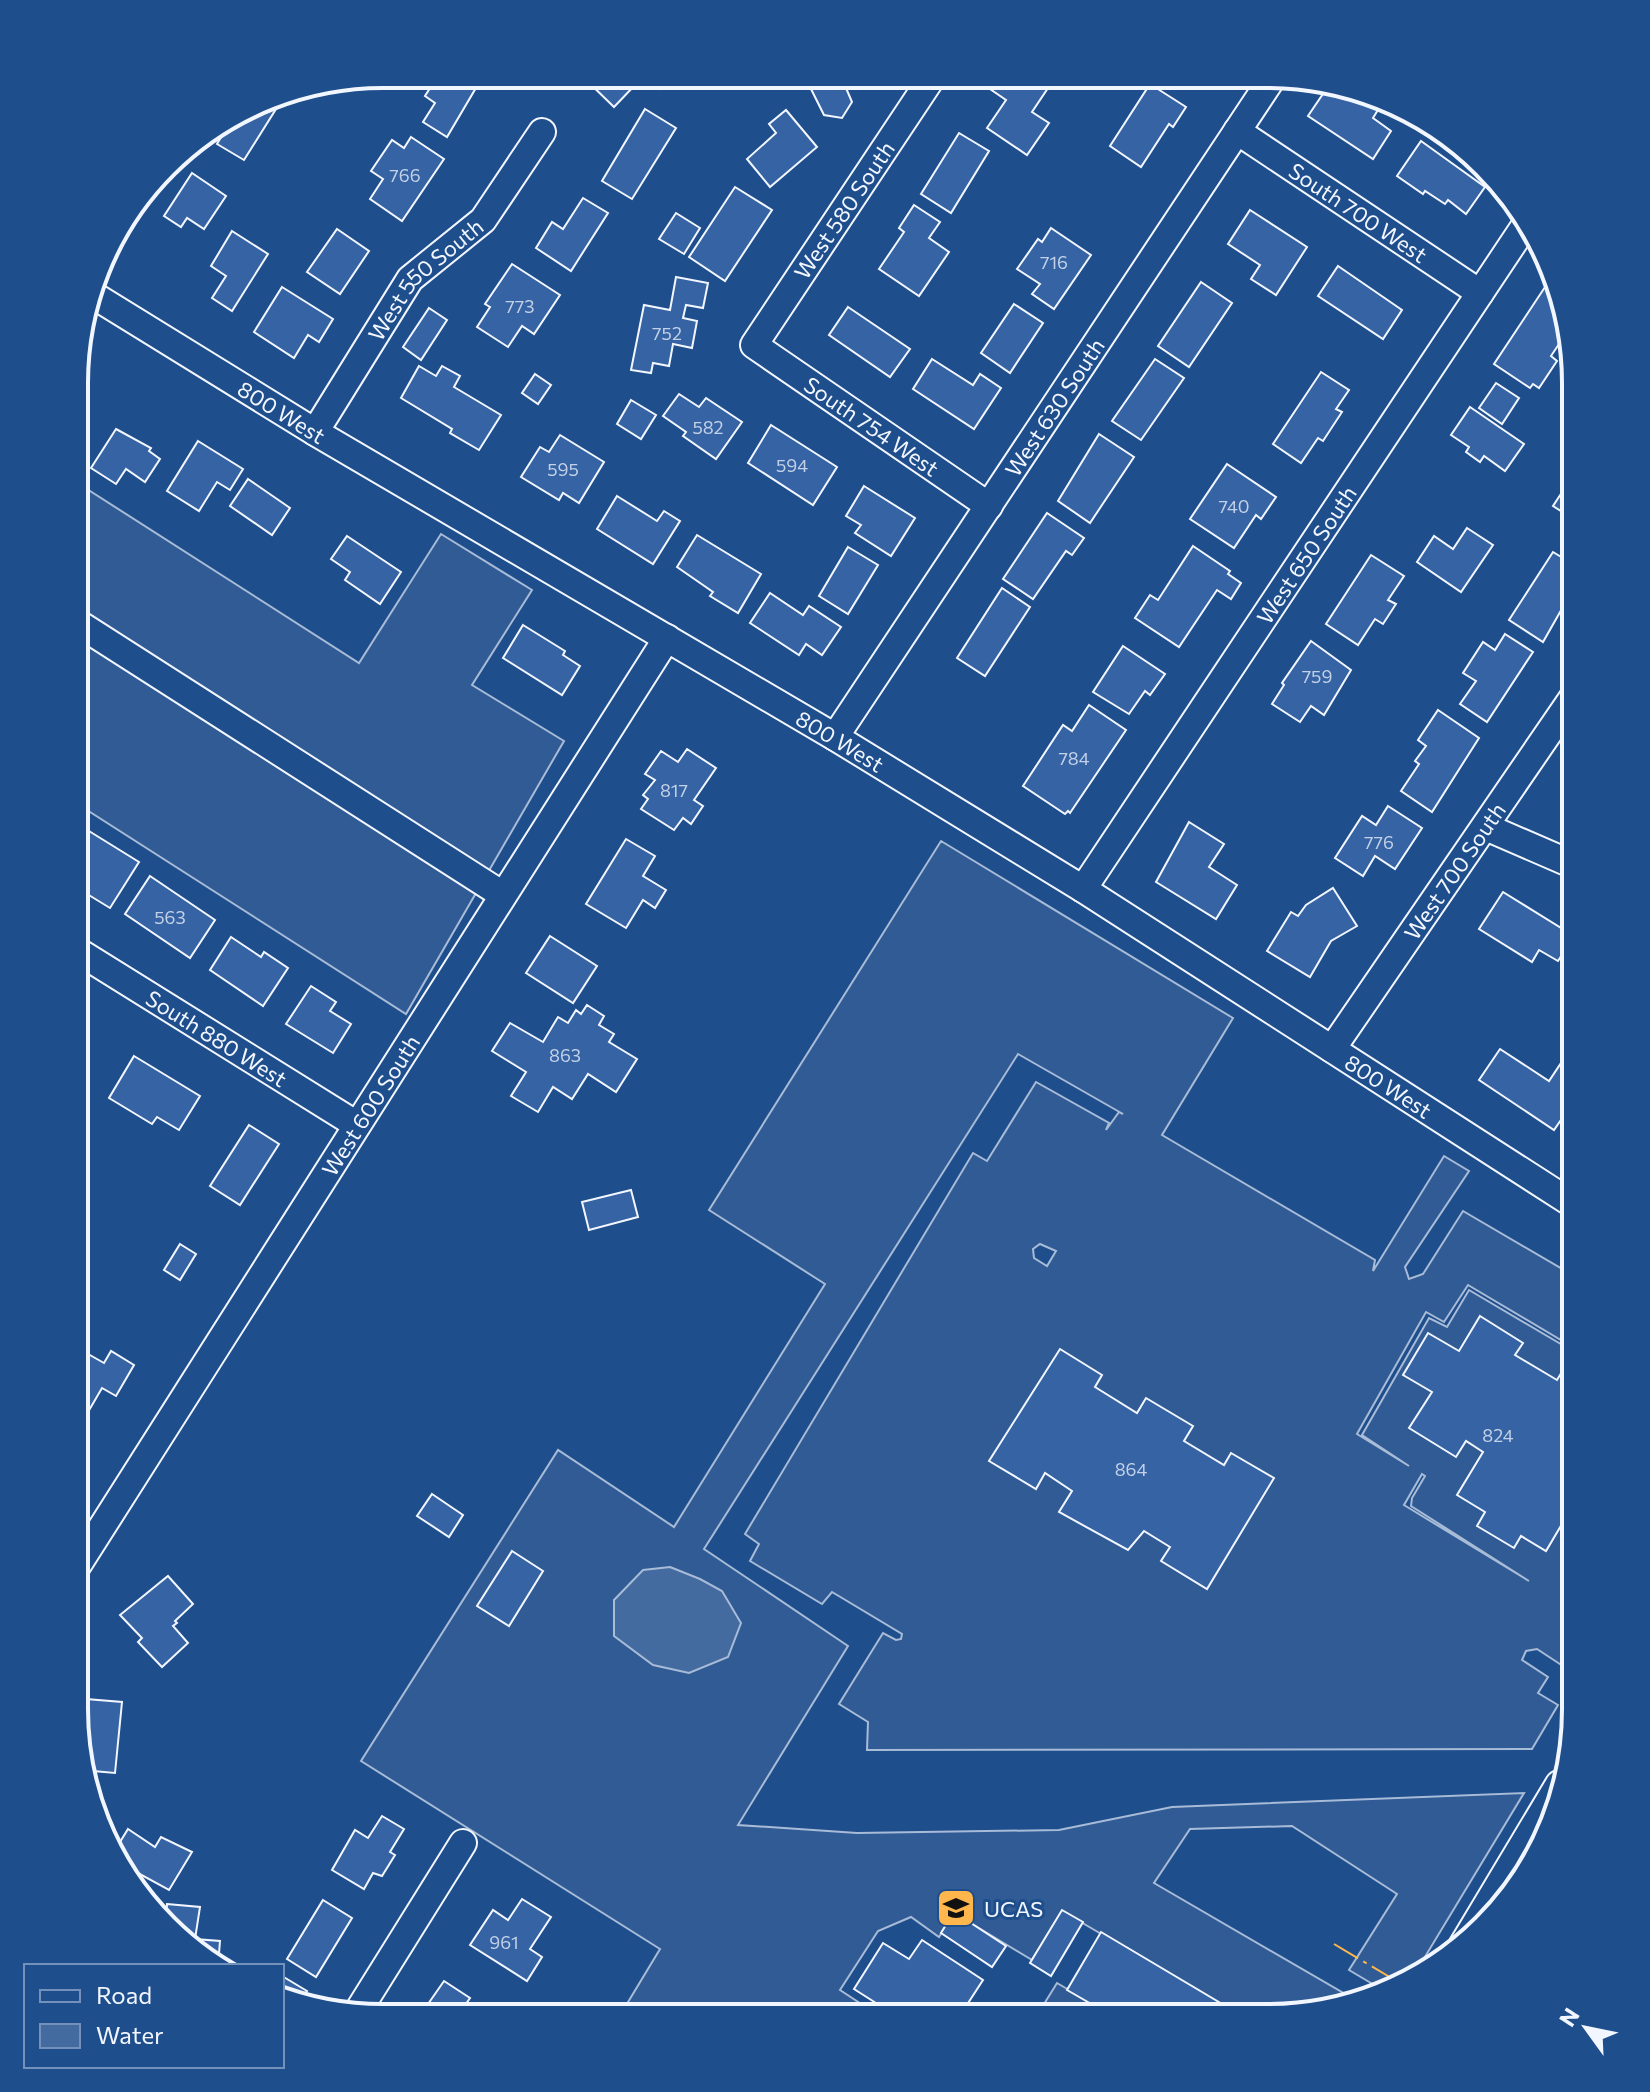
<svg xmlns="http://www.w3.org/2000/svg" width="1650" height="2092" viewBox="0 0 1650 2092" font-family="Commissioner,sans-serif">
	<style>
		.built { fill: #305b95; stroke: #a8bbd7; stroke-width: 2; fill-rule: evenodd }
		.water { fill: #446ba0; stroke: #a8bbd7; stroke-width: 2 }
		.building { fill: #3563a3; stroke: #f2f6ff; stroke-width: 2 }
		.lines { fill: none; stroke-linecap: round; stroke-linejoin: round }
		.minor-casing { stroke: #f2f6ff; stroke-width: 30 }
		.minor { stroke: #1f4e8c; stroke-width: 26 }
		.power { stroke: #ffb74d; stroke-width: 2; stroke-dasharray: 28 6 4 6; stroke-linecap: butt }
		.labels { text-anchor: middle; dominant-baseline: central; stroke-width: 6; stroke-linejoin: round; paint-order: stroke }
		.number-label { font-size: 18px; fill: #c3d1e8 }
		.street-label { font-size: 22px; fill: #f2f6ff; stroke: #1f4e8c }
		.poi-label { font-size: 22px; fill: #f2f6ff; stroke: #1f4e8c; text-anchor: start }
		.rim { fill: none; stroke: #f2f6ff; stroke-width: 4 }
	</style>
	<rect width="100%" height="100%" fill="#1f4e8c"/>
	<!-- built -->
	<g class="built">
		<polygon points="76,482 359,663 441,534 532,590 472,685 564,741 406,1014 76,803"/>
		<path d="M 941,841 L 1233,1018 L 1162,1135 L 1375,1260 L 1373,1271 L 1444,1156 L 1469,1171 L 1405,1267 L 1409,1279 L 1423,1274 L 1463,1211 L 1576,1277 L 1576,1349 L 1468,1285 L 1444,1322 L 1426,1312 L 1357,1434 L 1409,1466 L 1362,1435 L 1429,1318 L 1447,1327 L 1469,1290 L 1576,1353 L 1575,1674 L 1537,1649 L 1526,1651 L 1522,1660 L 1548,1677 L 1538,1693 L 1558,1705 L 1532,1749 L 867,1750 L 868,1722 L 839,1704 L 883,1633 L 896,1640 L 901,1639 L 902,1634 L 832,1592 L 822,1604 L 750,1561 L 759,1544 L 745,1534 L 973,1153 L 987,1161 L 1036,1082 L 1109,1123 L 1106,1130 L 1119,1112 L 1123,1114 L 1018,1054 L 704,1549 L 848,1646 L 738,1825 L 857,1833 L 1059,1830 L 1172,1807 L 1524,1793 L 1411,1980 L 1381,1989 L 1349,1970 L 1397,1894 L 1292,1826 L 1190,1829 L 1154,1883 L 1352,1998 L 1287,2017 L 1243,2017 L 1062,1911 L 1032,1960 L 954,1913 L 939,1937 L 911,1917 L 878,1931 L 840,1990 L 881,2017 L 619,2017 L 660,1949 L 361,1761 L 558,1450 L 674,1527 L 825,1284 L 709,1210 ZM 1040,1244 L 1056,1251 L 1047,1266 L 1034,1258 L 1033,1249 ZM 1422,1474 L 1425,1476 L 1412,1498 L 1411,1506 L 1529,1581 L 1404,1505 Z"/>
		<polygon points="1057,1983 1115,2017 1036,2017"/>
	</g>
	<!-- water -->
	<polygon class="water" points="670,1567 700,1579 722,1591 741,1623 728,1657 689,1673 653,1665 614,1636 614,1600 643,1570"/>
	<!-- building -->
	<g class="building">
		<polygon points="439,74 468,74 480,81 447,137 423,122 435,103 425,96"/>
		<polygon points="581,75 624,75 635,85 614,107"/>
		<polygon points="652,75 685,75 661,89"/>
		<polygon points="810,75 864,75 858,84 851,80 846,88 852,102 842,118 824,115 805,77"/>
		<polygon points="999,76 1043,76 1052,82 1032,112 1049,123 1027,155 987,128 1006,100 990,89"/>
		<polygon points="1150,84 1186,107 1173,127 1169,124 1141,167 1110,146"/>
		<polygon points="1329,85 1381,105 1373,118 1391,131 1373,159 1308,116"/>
		<polygon points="273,96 281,101 244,160 217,144 231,120"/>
		<polygon points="645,109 676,128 632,199 602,181"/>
		<polygon points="786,110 817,147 770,187 747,159 776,133 769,124"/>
		<polygon points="959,133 989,151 951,213 921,194"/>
		<polygon points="411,137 444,159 402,221 370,199 383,179 371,171 392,140 404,148"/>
		<polygon points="1421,141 1485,187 1466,214 1448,200 1445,204 1425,191 1423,194 1397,176"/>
		<polygon points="192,173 226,196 204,229 187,218 181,227 164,216"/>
		<polygon points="735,187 772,210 725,281 689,257"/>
		<polygon points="583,198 608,213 571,271 536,248 552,222 563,229"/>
		<polygon points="914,205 940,222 929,238 949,252 919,296 879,269 904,232 899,228"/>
		<polygon points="1250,210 1307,247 1276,295 1251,279 1260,265 1228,244"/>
		<polygon points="676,213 700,228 684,254 659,239"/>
		<polygon points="1051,228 1091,255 1054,309 1032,294 1040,284 1017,269 1038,239 1042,242"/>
		<polygon points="337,229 369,251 340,294 307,272"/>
		<polygon points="232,231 268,254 232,311 212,298 226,276 211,266"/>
		<polygon points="512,264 560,295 534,334 522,326 508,347 477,327 490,307 485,304"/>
		<polygon points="1338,266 1402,310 1383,339 1318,296"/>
		<polygon points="676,277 708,283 703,308 686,305 683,318 697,321 692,348 673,344 669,366 653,363 651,373 631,370 644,305 670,310"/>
		<polygon points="1201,282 1232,303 1189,367 1158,346"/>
		<polygon points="282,287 333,319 319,342 308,335 294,358 254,332"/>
		<polygon points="1545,287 1564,299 1567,316 1560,327 1567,332 1551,356 1557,361 1539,388 1533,384 1530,388 1494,364"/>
		<polygon points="1014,304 1043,323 1010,373 981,353"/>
		<polygon points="848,307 910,349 890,377 829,335"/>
		<polygon points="429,308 447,320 421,360 403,347"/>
		<polygon points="932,359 973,385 980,374 1001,388 974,429 913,389"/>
		<polygon points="1155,359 1184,378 1141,440 1112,421"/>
		<polygon points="419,366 436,376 442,366 460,376 454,387 501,415 479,450 450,433 452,429 401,398"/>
		<polygon points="1321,372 1349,390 1336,409 1342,412 1323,441 1318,438 1301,463 1273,444"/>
		<polygon points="535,374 551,385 538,404 522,393"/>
		<polygon points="1496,383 1519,398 1502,424 1479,408"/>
		<polygon points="679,394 699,407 706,398 742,422 716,459 683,436 686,432 663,416"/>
		<polygon points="631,400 656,415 641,439 617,424"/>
		<polygon points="1470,407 1524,444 1505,471 1484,456 1480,462 1466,452 1469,447 1451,435"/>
		<polygon points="771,425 837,467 813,505 748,463"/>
		<polygon points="116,429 151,448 149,451 160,459 145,482 126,469 116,484 91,468"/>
		<polygon points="1099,434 1134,457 1090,523 1058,501"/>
		<polygon points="560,435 604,462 579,503 563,493 559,500 521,477 540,447 549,452"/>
		<polygon points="198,441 243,469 230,490 217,482 199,511 167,491"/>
		<polygon points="1227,464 1276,497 1261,519 1256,515 1234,548 1190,519"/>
		<polygon points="1576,471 1576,549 1562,540 1575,520 1553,506"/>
		<polygon points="248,479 290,508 272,535 230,506"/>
		<polygon points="864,486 915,518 891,556 855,533 861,525 846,516"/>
		<polygon points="617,496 657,521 664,511 680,521 653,564 597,529"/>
		<polygon points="1047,513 1084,538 1072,555 1066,551 1033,599 1003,579"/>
		<polygon points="1467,528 1493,545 1461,592 1417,562 1434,536 1453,549"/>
		<polygon points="697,535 761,574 738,613 710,596 713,592 677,567"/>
		<polygon points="347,536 401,572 380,604 345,580 350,572 331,559"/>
		<polygon points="1193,546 1230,571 1228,574 1241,583 1231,599 1217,590 1179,647 1135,618 1150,595 1158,600"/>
		<polygon points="848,547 878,565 848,614 819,596"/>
		<polygon points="1553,552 1576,566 1576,584 1543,642 1509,620"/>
		<polygon points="1371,555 1404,576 1388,600 1396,604 1383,624 1375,619 1358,645 1326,624"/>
		<polygon points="1002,588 1030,607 985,676 957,658"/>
		<polygon points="770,593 803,615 809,606 841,627 822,655 806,644 799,655 750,623"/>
		<polygon points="523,625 565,651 563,655 580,666 562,695 503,658"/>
		<polygon points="1505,634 1533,652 1487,722 1460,704 1476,681 1463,673 1483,642 1495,650"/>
		<polygon points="1311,641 1351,670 1324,715 1311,706 1300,722 1272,704 1284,685 1282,683"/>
		<polygon points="1123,646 1165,674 1150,695 1145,691 1129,714 1093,692"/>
		<polygon points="1089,705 1126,730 1070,813 1068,811 1065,814 1023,786 1063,725 1072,731"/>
		<polygon points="1438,710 1479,738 1432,812 1401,791 1419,764 1415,761 1426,746 1418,740"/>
		<polygon points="687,749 716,768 694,800 703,806 691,824 683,818 674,830 641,809 648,799 643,795 655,780 645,774 661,751 678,762"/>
		<polygon points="1576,787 1576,806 1567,800"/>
		<polygon points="1388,806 1422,828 1395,869 1375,856 1363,876 1335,858 1362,816 1376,825"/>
		<polygon points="1189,822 1224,844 1209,867 1237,885 1216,919 1156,882"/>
		<polygon points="76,823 139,862 110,908 79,889 87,877 76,870"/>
		<polygon points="626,839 655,856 643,876 666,890 655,908 643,900 626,928 586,904"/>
		<polygon points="150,876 215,920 190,958 125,914"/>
		<polygon points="1333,888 1357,926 1331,941 1310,977 1267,951 1291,912 1298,916 1306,905"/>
		<polygon points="1503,892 1574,936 1558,961 1539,950 1532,962 1479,929"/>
		<polygon points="550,936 597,966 573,1003 526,973"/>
		<polygon points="231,937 261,957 264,952 288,968 263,1006 210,970"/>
		<polygon points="311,986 336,1002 330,1011 351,1024 333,1053 286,1024"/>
		<polygon points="587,1005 604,1016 599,1025 614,1034 609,1042 637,1059 616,1092 588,1074 572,1099 553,1087 538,1112 511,1096 526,1072 492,1051 510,1023 543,1042 558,1017 568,1023 576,1010 581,1014"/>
		<polygon points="1500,1049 1549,1081 1569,1051 1576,1056 1576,1098 1554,1130 1479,1080"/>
		<polygon points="134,1056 200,1096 179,1130 157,1117 152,1124 109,1098"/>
		<polygon points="249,1125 279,1144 240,1205 210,1186"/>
		<polygon points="75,1156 83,1157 75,1203"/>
		<polygon points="631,1190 638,1217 589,1230 582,1202"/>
		<polygon points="180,1244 196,1254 180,1280 164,1270"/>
		<polygon points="1480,1316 1523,1343 1515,1355 1557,1380 1566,1365 1576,1371 1575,1502 1546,1551 1521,1536 1514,1548 1477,1526 1485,1512 1457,1495 1483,1452 1466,1441 1456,1457 1409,1428 1432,1392 1403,1375 1428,1333 1459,1351"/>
		<polygon points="1060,1349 1102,1375 1095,1387 1137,1413 1146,1398 1193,1426 1184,1441 1224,1465 1231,1453 1274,1478 1207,1589 1161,1561 1170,1547 1144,1531 1128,1550 1059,1512 1072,1491 1045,1473 1036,1489 989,1461"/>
		<polygon points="81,1350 104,1363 111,1351 134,1365 116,1396 102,1388 88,1412 75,1403 75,1361"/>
		<polygon points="75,1436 86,1443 75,1460"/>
		<polygon points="432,1494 463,1515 449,1537 417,1516"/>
		<polygon points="512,1551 543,1571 509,1626 477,1606"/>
		<polygon points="168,1576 193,1604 175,1621 177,1623 173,1626 188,1643 162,1667 138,1642 142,1638 120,1615"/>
		<polygon points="86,1699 122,1702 115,1773 82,1770 84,1741 79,1741 74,1706 85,1707"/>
		<polygon points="382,1816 404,1829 390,1852 395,1855 382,1876 373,1873 364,1889 332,1870 355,1830 368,1838"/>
		<polygon points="128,1829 155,1847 161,1837 192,1852 169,1890 114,1860 112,1855"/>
		<polygon points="522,1899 551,1917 530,1949 542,1957 527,1981 470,1945 493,1910 508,1920"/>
		<polygon points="323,1900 352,1918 316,1977 287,1959"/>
		<polygon points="167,1904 200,1907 195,1939 220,1941 218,1966 211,1966 166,1917"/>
		<polygon points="1062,1910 1083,1922 1051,1976 1030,1963"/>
		<polygon points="954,1912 1006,1946 992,1967 941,1933"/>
		<polygon points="1101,1932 1244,2017 1114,2017 1067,1990"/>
		<polygon points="922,1940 983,1980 959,2017 898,2017 854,1989 883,1943 909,1959"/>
		<polygon points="282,1976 307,1991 298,2004 282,2001"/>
		<polygon points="444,1981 470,1998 457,2017 419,2017"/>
	</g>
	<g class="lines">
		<!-- minor casing -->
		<g class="minor-casing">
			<g id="minor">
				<path id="s1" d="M 933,76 L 754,345 L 989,506"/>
				<path id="s2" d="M 1237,131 L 1480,293"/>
				<path id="s3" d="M 93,295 L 315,432 L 835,737 L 1083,889 L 1576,1206"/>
				<path id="s4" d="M 315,432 L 410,279 L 483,220 L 542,132"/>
				<polyline points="76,622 503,895"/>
				<path id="s5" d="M 835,737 L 1273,77"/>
				<polyline points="1486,827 1576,866"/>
				<path id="s6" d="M 1083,889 L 1528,221"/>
				<path id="s7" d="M 76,950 L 357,1125"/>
				<path id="s8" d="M 1332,1049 L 1576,693"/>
				<path id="s9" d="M 74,1571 L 667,638"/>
				<polyline points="1462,1946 1559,1784"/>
				<polyline points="355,2016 463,1843"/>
			</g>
		</g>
		<!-- minor -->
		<use href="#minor" class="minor"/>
		<!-- power -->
		<polyline class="power" points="1334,1944 1398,1982 1397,1984"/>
	</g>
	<!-- icons -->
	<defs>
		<g id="school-square" transform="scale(2)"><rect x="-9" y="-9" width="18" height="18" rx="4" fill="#ffb74d" stroke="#1f4e8c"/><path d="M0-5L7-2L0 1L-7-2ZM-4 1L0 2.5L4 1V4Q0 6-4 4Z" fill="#111"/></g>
	</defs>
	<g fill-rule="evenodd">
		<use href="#school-square" x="956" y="1908"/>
	</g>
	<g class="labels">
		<!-- number labels -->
		<g class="number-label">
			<text x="405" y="175">766</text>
			<text x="1054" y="262">716</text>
			<text x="520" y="306">773</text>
			<text x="667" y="333">752</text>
			<text x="708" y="427">582</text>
			<text x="792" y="465">594</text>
			<text x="563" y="469">595</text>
			<text x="1234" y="506">740</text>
			<text x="1317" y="676">759</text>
			<text x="1074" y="758">784</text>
			<text x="674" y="790">817</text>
			<text x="1379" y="842">776</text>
			<text x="170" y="917">563</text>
			<text x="565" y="1055">863</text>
			<text x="1498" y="1435">824</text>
			<text x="1131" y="1469">864</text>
			<text x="504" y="1942">961</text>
		</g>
		<!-- street labels -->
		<g class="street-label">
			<text transform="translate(844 210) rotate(-56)">West 580 South</text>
			<text stroke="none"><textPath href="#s2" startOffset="146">South 700 West</textPath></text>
			<text stroke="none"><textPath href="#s4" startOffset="190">West 550 South</textPath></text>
			<text stroke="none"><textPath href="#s5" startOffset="396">West 630 South</textPath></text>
			<text stroke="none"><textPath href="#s3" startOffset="222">800 West</textPath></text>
			<text stroke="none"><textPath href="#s1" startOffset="466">South 754 West</textPath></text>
			<text stroke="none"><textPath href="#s6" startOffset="402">West 650 South</textPath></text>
			<text stroke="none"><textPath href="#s3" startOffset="870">800 West</textPath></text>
			<text stroke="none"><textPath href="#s8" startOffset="216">West 700 South</textPath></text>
			<text stroke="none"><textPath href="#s7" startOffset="166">South 880 West</textPath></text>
			<text stroke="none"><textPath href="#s3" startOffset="1518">800 West</textPath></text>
			<text stroke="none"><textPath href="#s9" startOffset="552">West 600 South</textPath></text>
		</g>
		<!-- poi labels -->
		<g class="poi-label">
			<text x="984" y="1908">UCAS</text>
		</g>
	</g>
	<!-- crop -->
	<path d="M0 0H1650V2092H0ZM383 88H1267A295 295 0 0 1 1562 383V1709A295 295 0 0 1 1267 2004H383A295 295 0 0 1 88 1709V383A295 295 0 0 1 383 88Z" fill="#1f4e8c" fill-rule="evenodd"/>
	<path class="rim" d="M383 88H1267A295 295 0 0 1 1562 383V1709A295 295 0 0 1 1267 2004H383A295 295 0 0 1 88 1709V383A295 295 0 0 1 383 88Z"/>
	<!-- legend -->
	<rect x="24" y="1964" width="260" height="104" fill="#1f4e8c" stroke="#7391ba" stroke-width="2"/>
	<rect x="40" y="1990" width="40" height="12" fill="#1f4e8c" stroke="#7391ba" stroke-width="2"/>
	<text x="96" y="2004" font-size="24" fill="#f2f6ff">Road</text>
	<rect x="40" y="2024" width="40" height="24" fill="#446ba0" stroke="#7391ba" stroke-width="2"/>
	<text x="96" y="2044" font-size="24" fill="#f2f6ff">Water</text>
	<!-- north arrow -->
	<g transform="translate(1586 2028) rotate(303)" stroke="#1f4e8c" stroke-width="6" paint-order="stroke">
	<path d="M0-6L14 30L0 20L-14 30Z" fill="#f2f6ff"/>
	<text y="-12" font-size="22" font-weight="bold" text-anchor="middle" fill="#f2f6ff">N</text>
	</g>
</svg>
